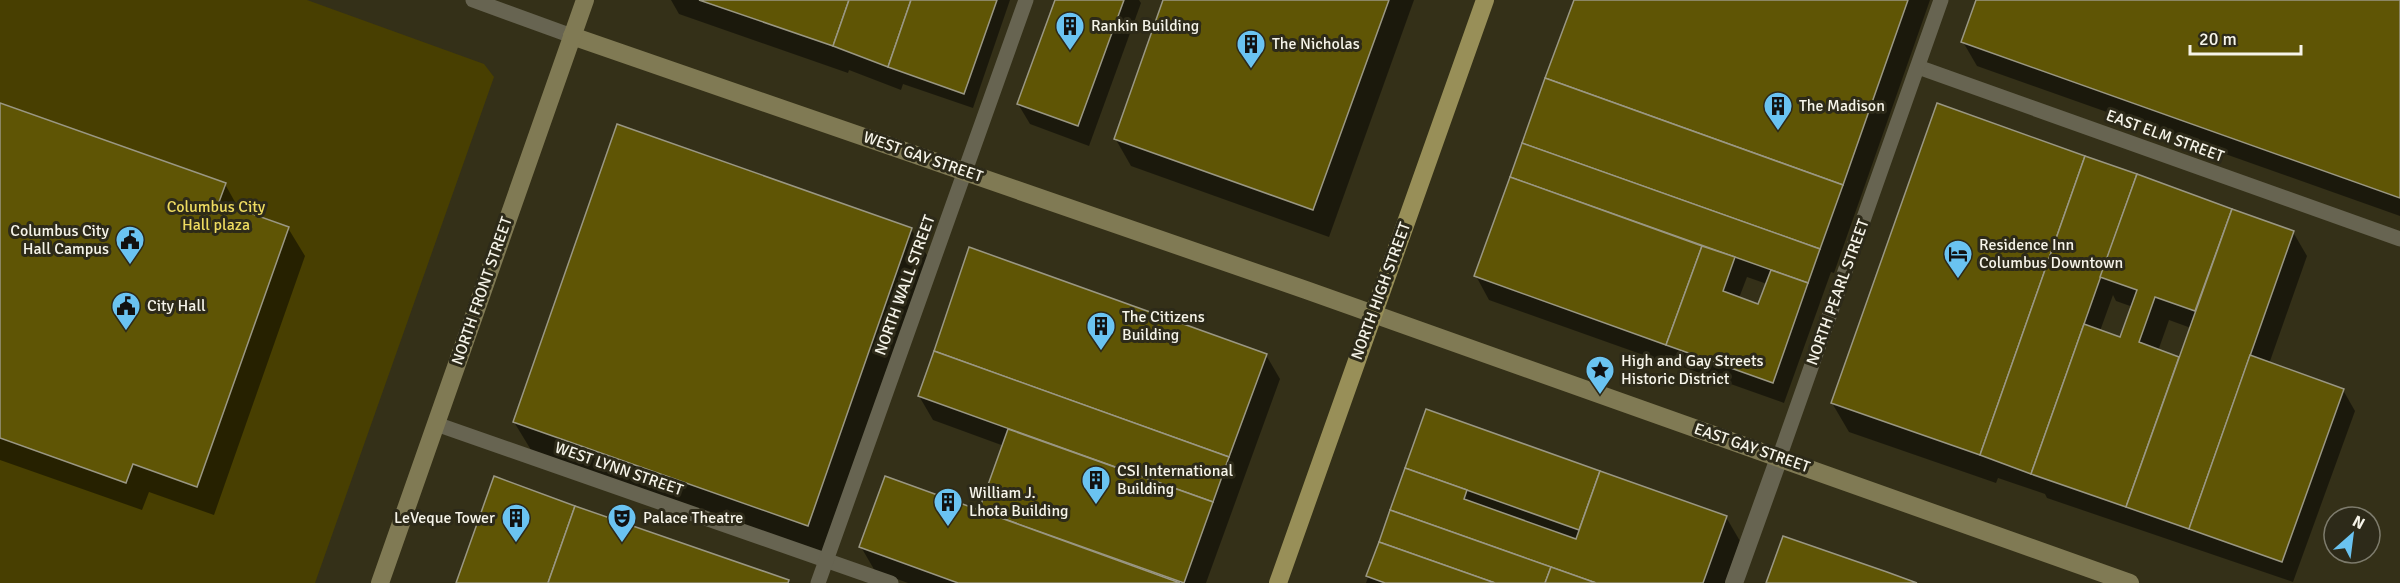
<svg xmlns="http://www.w3.org/2000/svg" width="2400" height="583" viewBox="0 0 2400 583" font-family="Signika,sans-serif">
	<style>
		.built { fill: #343018; fill-rule: evenodd }
		.green { fill: #483f01 }
		.shadow { fill: #0007; fill-rule: evenodd }
		.building { fill: #5f5505; stroke: #9a9783; stroke-width: 1.5 }
		.lines { fill: none; stroke-linecap: round; stroke-linejoin: round }
		.lane { stroke: #676451; stroke-width: 15 }
		.street { stroke: #676451; stroke-width: 18 }
		.secondary { stroke: #807a54; stroke-width: 18 }
		.primary { stroke: #988f58; stroke-width: 18 }
		.labels { text-anchor: middle; dominant-baseline: central; stroke-width: 6; stroke-linejoin: round; paint-order: stroke }
		.poi-label { font-size: 16px; fill: #f6f4e9; stroke: #2d2a19; text-anchor: start }
		.street-label { font-size: 16px; fill: #f6f4e9; stroke: #2d2a19 }
		.park-label { font-size: 16px; fill: #eedb60; stroke: #2d2a19 }
	</style>
	<rect width="100%" height="100%" fill="#2d2a19"/>
	<!-- built -->
	<path class="built" d="M 0,0 L 2400,0 L 2400,583 L 0,583 ZM 2334,517 L 2370,517 L 2370,553 L 2334,553 Z"/>
	<!-- green -->
	<polygon class="green" points="0,0 307,0 484,64 494,77 315,583 0,583"/>
	<!-- shadow -->
	<g class="shadow">
		<polygon points="671,0 1010,0 973,108 903,84 901,90 849,70 848,73 679,14"/>
		<polygon points="1056,0 1139,0 1141,3 1089,146 1030,124 1018,104"/>
		<polygon points="1165,0 1414,0 1329,237 1131,166 1115,138"/>
		<path d="M 1576,0 L 1930,0 L 1834,273 L 1831,272 L 1784,403 L 1680,366 L 1680,368 L 1489,300 L 1476,276 ZM 1747,277 L 1767,284 L 1759,306 L 1739,298 Z"/>
		<polygon points="1978,0 2400,0 2400,216 1977,66 1963,42"/>
		<polygon points="0,104 225,184 240,211 288,228 305,256 214,515 149,492 142,510 0,460"/>
		<path d="M 2136,176 L 2293,232 L 2307,256 L 2269,364 L 2343,390 L 2355,411 L 2293,582 L 2047,498 L 2045,494 L 1998,478 L 1996,483 L 1849,432 L 1832,403 ZM 2113,295 L 2116,301 L 2133,307 L 2121,339 L 2100,331 ZM 2169,320 L 2191,328 L 2180,358 L 2158,351 Z"/>
		<polygon points="911,229 928,257 824,553 531,450 514,422"/>
		<polygon points="1266,355 1280,379 1206,583 908,583 875,571 861,547 979,512 1004,446 933,420 919,396"/>
		<polygon points="1427,411 1726,517 1740,541 1725,583 1366,583"/>
	</g>
	<!-- building -->
	<g class="building">
		<polygon points="699,0 849,0 833,46"/>
		<polygon points="849,0 911,0 888,67 833,46"/>
		<polygon points="911,0 997,0 964,94 888,67"/>
		<polygon points="1055,0 1124,0 1078,126 1017,104"/>
		<polygon points="1163,0 1389,0 1313,210 1114,139"/>
		<polygon points="1574,0 1908,0 1843,185 1545,78"/>
		<polygon points="1976,0 2400,0 2400,198 1961,42"/>
		<polygon points="1545,78 1843,185 1820,249 1522,143"/>
		<polygon points="0,103 226,183 219,202 289,227 197,487 133,464 126,483 0,438"/>
		<polygon points="1937,103 2085,156 1980,455 1831,403"/>
		<polygon points="617,124 912,228 808,526 513,422"/>
		<polygon points="1522,143 1820,249 1808,283 1510,177"/>
		<polygon points="2085,156 2137,174 2031,474 1980,455"/>
		<polygon points="2137,174 2232,209 2195,311 2155,297 2139,342 2179,357 2126,507 2031,474 2084,324 2120,337 2137,290 2100,277"/>
		<polygon points="1510,177 1702,246 1666,345 1474,276"/>
		<polygon points="2232,209 2294,231 2189,529 2126,507"/>
		<polygon points="1702,246 1735,257 1723,291 1758,304 1771,270 1808,283 1773,383 1666,345"/>
		<polygon points="969,247 1267,354 1229,457 934,351"/>
		<polygon points="934,351 1229,457 1213,502 918,396"/>
		<polygon points="2250,355 2344,389 2282,562 2189,529"/>
		<polygon points="1426,409 1600,471 1579,530 1405,468"/>
		<polygon points="1008,429 1213,502 1184,583 979,510"/>
		<polygon points="1405,468 1467,490 1464,499 1576,539 1600,471 1727,516 1703,583 1596,583 1390,510"/>
		<polygon points="494,476 575,506 548,583 456,583"/>
		<polygon points="885,476 979,510 1180,583 958,583 859,547"/>
		<polygon points="575,506 789,580 788,583 548,583"/>
		<polygon points="1390,510 1551,567 1545,583 1495,583 1379,542"/>
		<polygon points="1783,536 1887,572 1917,583 1766,583"/>
		<polygon points="1379,542 1495,583 1385,583 1366,576"/>
		<polygon points="1551,567 1596,583 1545,583"/>
	</g>
	<g class="lines">
		<!-- lane -->
		<g class="lane">
			<polyline points="473,0 572,36"/>
			<polyline points="1918,67 2400,239"/>
			<polyline points="436,424 891,583"/>
			<polyline points="1779,458 1941,0"/>
			<polyline points="818,583 1026,0"/>
		</g>
		<!-- street -->
		<polyline class="street" points="1734,583 1779,458"/>
		<!-- secondary -->
		<g class="secondary">
			<polyline points="572,36 1306,290 2130,583"/>
			<polyline points="380,583 585,0"/>
		</g>
		<!-- primary -->
		<polyline class="primary" points="1278,583 1485,0"/>
	</g>
	<!-- icons -->
	<defs>
		<g id="building-pin" transform="scale(1.5)"><path d="M0 17L-7.5 6A9.5 9.5 0 1 1 7.5 6Z" fill="#6ac3f1" stroke="#2d2a19"/><path d="M-4-6H4V6H1V3H-1V6H-4ZM-2.5-4.3h1.7v1.8h-1.7ZM.8-4.3h1.7v1.8H.8ZM-2.5-1h1.7V.8h-1.7ZM.8-1h1.7V.8H.8Z" fill="#111"/></g>
		<g id="civic-pin" transform="scale(1.5)"><path d="M0 17L-7.5 6A9.5 9.5 0 1 1 7.5 6Z" fill="#6ac3f1" stroke="#2d2a19"/><path d="M-.6-6.5H3V-4.5H.6V-3L4-1V1h2V6H-6V1h2V-1L-.6-3ZM-1.2 2.5V6h2.4V2.5Z" fill="#111"/></g>
		<g id="hotel-pin" transform="scale(1.5)"><path d="M0 17L-7.5 6A9.5 9.5 0 1 1 7.5 6Z" fill="#6ac3f1" stroke="#2d2a19"/><path d="M-6-4.5h1.5V1H6V5H4.5V3h-9V5H-6ZM-4 0a1.8 1.8 0 1 1 3.6 0ZM.5 0V-2.5h3Q6-2.5 6 0Z" fill="#111"/></g>
		<g id="sight-pin" transform="scale(1.5)"><path d="M0 17L-7.5 6A9.5 9.5 0 1 1 7.5 6Z" fill="#6ac3f1" stroke="#2d2a19"/><path d="M0-6L1.8-2.2L6-1.7L2.9 1.2L3.7 5.4L0 3.3L-3.7 5.4L-2.9 1.2L-6-1.7L-1.8-2.2Z" fill="#111"/></g>
		<g id="theatre-pin" transform="scale(1.5)"><path d="M0 17L-7.5 6A9.5 9.5 0 1 1 7.5 6Z" fill="#6ac3f1" stroke="#2d2a19"/><path d="M-5-5.5Q0-4 5-5.5V0Q5 5 0 6Q-5 5-5 0ZM-3.3-2.5H-1v1.5H-3.3ZM1-2.5H3.3v1.5H1ZM-2.8 1Q0 5.5 2.8 1Z" fill="#111"/></g>
	</defs>
	<g fill-rule="evenodd">
		<use href="#building-pin" x="1070" y="26"/>
		<use href="#building-pin" x="1251" y="44"/>
		<use href="#building-pin" x="1778" y="106"/>
		<use href="#civic-pin" x="130" y="240"/>
		<use href="#hotel-pin" x="1958" y="254"/>
		<use href="#civic-pin" x="126" y="306"/>
		<use href="#building-pin" x="1101" y="326"/>
		<use href="#sight-pin" x="1600" y="370"/>
		<use href="#building-pin" x="1096" y="480"/>
		<use href="#building-pin" x="948" y="502"/>
		<use href="#building-pin" x="516" y="518"/>
		<use href="#theatre-pin" x="622" y="518"/>
	</g>
	<g class="labels">
		<!-- poi labels -->
		<g class="poi-label">
			<text x="1091" y="26">Rankin Building</text>
			<text x="1272" y="44">The Nicholas</text>
			<text x="1799" y="106">The Madison</text>
			<text x="109" y="231" text-anchor="end">Columbus City<tspan x="109" dy="18">Hall Campus</tspan></text>
			<text x="1979" y="245">Residence Inn<tspan x="1979" dy="18">Columbus Downtown</tspan></text>
			<text x="147" y="306">City Hall</text>
			<text x="1122" y="317">The Citizens<tspan x="1122" dy="18">Building</tspan></text>
			<text x="1621" y="361">High and Gay Streets<tspan x="1621" dy="18">Historic District</tspan></text>
			<text x="1117" y="471">CSI International<tspan x="1117" dy="18">Building</tspan></text>
			<text x="969" y="493">William J.<tspan x="969" dy="18">Lhota Building</tspan></text>
			<text x="495" y="518" text-anchor="end">LeVeque Tower</text>
			<text x="643" y="518">Palace Theatre</text>
		</g>
		<!-- street labels -->
		<g class="street-label">
			<text transform="translate(2165 136) rotate(20)">EAST ELM STREET</text>
			<text transform="translate(923 157) rotate(19)">WEST GAY STREET</text>
			<text transform="translate(905 285) rotate(-70)">NORTH WALL STREET</text>
			<text transform="translate(482 291) rotate(-71)">NORTH FRONT STREET</text>
			<text transform="translate(1381 291) rotate(-70)">NORTH HIGH STREET</text>
			<text transform="translate(1838 292) rotate(-70)">NORTH PEARL STREET</text>
			<text transform="translate(1752 448) rotate(19)">EAST GAY STREET</text>
			<text transform="translate(619 469) rotate(19)">WEST LYNN STREET</text>
		</g>
		<!-- park labels -->
		<g class="park-label">
			<text x="216" y="207">Columbus City<tspan x="216" dy="18">Hall plaza</tspan></text>
		</g>
	</g>
	<!-- north arrow -->
	<g transform="translate(2352 535) rotate(28)"><circle r="28" fill="#2d2a19" stroke="#7d7b6c" stroke-width="1.5"/>
	<path d="M0-4.5L10 22L0 15L-10 22Z" fill="#6ac3f1"/>
	<text y="-9" font-size="16" font-weight="bold" text-anchor="middle" fill="#f6f4e9">N</text>
	</g>
	<!-- scale -->
	<path d="M2190 45v9h111v-9" fill="none" stroke="#f6f4e9" stroke-width="3"/>
	<text x="2199" y="45" font-size="18" fill="#f6f4e9" stroke="#2d2a19" stroke-width="4.5" paint-order="stroke">20 m</text>
</svg>
